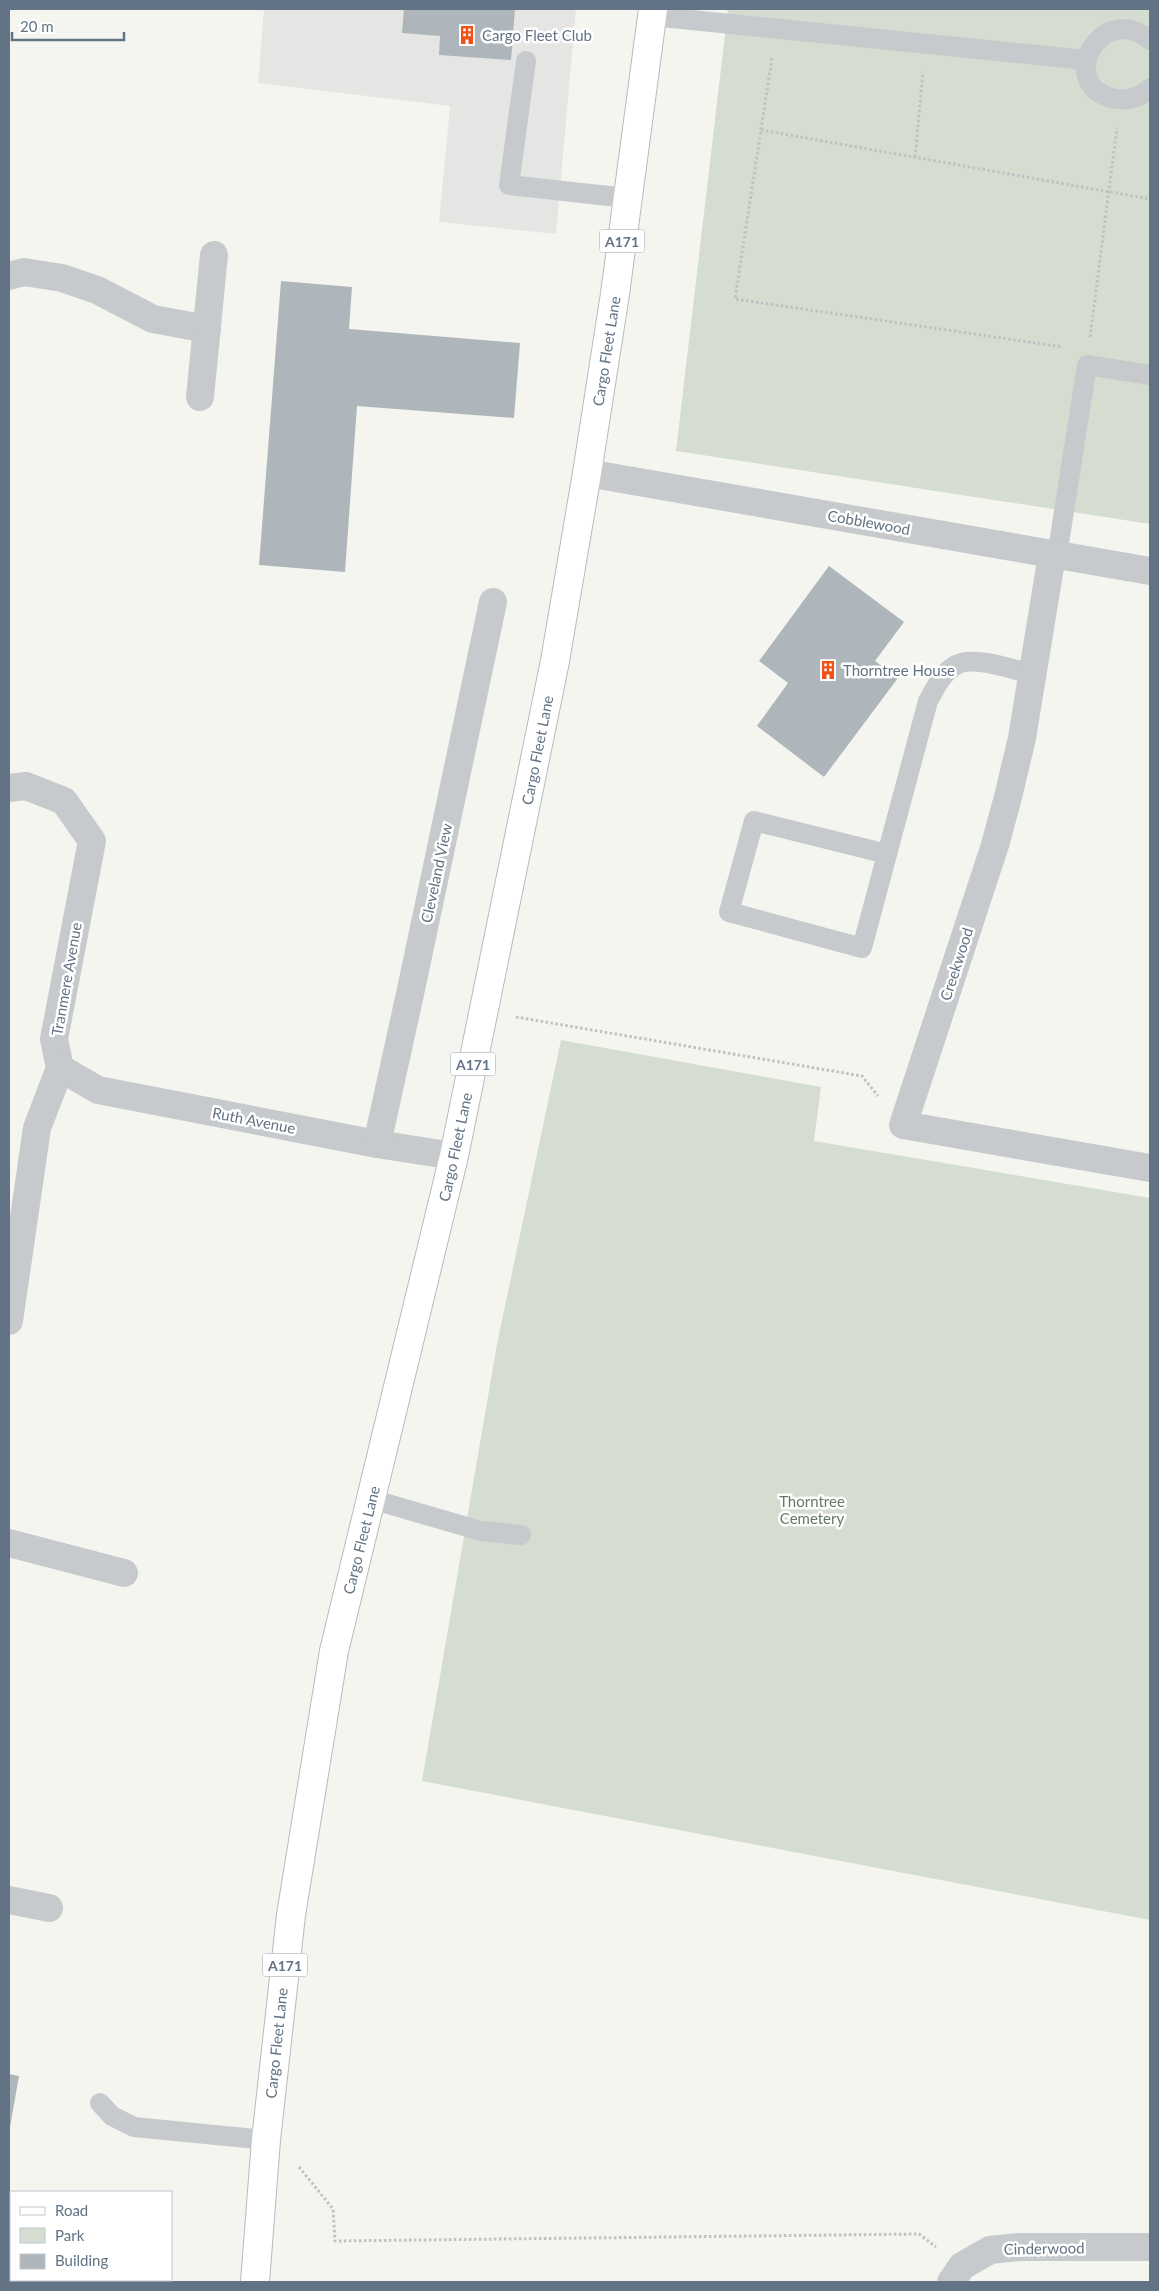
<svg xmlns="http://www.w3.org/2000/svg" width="1159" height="2291" viewBox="0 0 1159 2291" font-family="Lato,sans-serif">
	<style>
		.built { fill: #e5e6e4 }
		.green { fill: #d5ddd1 }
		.building { fill: #aeb6bb }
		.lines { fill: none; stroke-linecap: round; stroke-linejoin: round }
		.primary-casing { stroke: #b7bbbe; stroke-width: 30 }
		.path { stroke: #c0c1c3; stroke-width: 3; stroke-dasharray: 2.5 2.5; stroke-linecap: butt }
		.service { stroke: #c7cacd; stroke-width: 20 }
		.minor { stroke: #c7cacd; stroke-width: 28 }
		.primary { stroke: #fff; stroke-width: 28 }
		.labels { text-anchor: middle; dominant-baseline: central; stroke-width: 5; stroke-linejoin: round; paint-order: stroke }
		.shield { fill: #fff; stroke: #909da9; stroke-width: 1 }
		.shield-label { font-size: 14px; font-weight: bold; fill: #617384 }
		.poi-label { font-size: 15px; fill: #617384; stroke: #fff; text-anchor: start }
		.street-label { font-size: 15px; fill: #617384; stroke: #fff }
		.park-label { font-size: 15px; fill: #657b61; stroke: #fff }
	</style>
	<rect width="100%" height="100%" fill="#f5f5f0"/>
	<!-- built -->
	<polygon class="built" points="264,9 576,9 556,234 439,222 450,106 258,83"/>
	<!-- green -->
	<g class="green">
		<polygon points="728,9 1150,9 1150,524 676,451"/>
		<polygon points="561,1040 821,1087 814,1141 1150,1198 1150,1920 422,1781 497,1344"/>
	</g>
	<!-- building -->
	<g class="building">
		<polygon points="404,9 515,9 511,60 439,55 440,36 402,33"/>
		<polygon points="281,281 352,287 349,329 520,343 514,418 357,406 345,572 259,565"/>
		<polygon points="829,566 904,622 875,661 898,678 824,777 757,726 788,683 759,661"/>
		<polygon points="9,2074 19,2076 10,2127 9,2127"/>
	</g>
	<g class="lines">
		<!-- primary casing -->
		<g class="primary-casing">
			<polyline id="primary" points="255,2282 266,2140 291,1915 334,1651 454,1156 555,661 587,473 615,294 653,9"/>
		</g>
		<!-- path -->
		<g class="path">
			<polyline points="772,58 735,299 1063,347"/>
			<polyline points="761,130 1150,199"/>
			<polyline points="915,157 923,72"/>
			<polyline points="1090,337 1117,128"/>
			<polyline points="516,1017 862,1076 878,1096"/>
			<polyline points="299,2167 333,2209 335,2241 919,2234 936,2247"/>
		</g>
		<!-- service -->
		<g class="service">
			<polyline points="652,16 1086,60"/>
			<path d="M 1150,40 C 1102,0 1056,82 1111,98 C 1127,102 1139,98 1150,88"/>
			<polyline points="526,61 509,185 627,198"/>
			<polyline points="1057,556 1087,365 1150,375"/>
			<path d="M 887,854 L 754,821 L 729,912 L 862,948 L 928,701 C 936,687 942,673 956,665 C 973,655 1014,670 1032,674"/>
			<polyline points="371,1499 481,1531 521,1535"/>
			<polyline points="100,2103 112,2116 134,2127 266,2140"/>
		</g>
		<!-- minor -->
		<g class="minor">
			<polyline points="9,276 24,272 62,278 97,290 153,319 207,329"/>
			<polyline points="200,397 214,255"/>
			<polyline points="587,473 1150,571"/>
			<polyline points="1052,555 1022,738 1008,797 995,845 903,1125 1150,1168"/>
			<polyline points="9,788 26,786 64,801 92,841 54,1039 60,1068 37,1128 9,1321"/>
			<polyline points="60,1068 98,1090 377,1144 454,1156"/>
			<polyline points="377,1144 410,994 493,602"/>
			<polyline points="9,1543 124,1573"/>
			<polyline points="9,1900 49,1908"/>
			<polyline points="951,2282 962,2266 990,2250 1019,2247 1150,2247"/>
		</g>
		<!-- primary -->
		<use href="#primary" class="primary"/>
	</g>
	<!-- icons -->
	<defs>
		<g id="building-bare" transform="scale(1.5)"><path d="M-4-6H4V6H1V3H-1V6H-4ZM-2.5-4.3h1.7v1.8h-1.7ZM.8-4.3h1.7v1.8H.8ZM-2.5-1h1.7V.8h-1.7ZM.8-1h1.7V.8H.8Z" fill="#f15115" stroke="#fff" stroke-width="2.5" paint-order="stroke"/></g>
	</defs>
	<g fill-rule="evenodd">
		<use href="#building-bare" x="467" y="35"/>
		<use href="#building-bare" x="828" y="670"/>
	</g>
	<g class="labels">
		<!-- shield labels -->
		<g class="shield">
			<rect x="599.5" y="229.5" width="45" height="23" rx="4"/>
			<rect x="450.5" y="1052.5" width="45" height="23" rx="4"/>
			<rect x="262.5" y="1953.5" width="45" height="23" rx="4"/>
		</g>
		<g class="shield-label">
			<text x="622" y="241">A171</text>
			<text x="473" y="1064">A171</text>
			<text x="285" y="1965">A171</text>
		</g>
		<!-- poi labels -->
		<g class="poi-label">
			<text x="482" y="35">Cargo Fleet Club</text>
			<text x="843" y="670">Thorntree House</text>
		</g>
		<!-- street labels -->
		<g class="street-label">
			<text transform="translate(606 351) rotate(-81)">Cargo Fleet Lane</text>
			<text transform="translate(869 522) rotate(10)">Cobblewood</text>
			<text transform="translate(537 750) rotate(-79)">Cargo Fleet Lane</text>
			<text transform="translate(436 873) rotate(-78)">Cleveland View</text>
			<text transform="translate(956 964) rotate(-72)">Creekwood</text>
			<text transform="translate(66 979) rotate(-80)">Tranmere Avenue</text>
			<text transform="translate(254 1120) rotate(11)">Ruth Avenue</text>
			<text transform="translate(455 1147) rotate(-78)">Cargo Fleet Lane</text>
			<text transform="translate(361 1540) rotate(-76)">Cargo Fleet Lane</text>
			<text transform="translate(276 2043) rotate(-84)">Cargo Fleet Lane</text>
			<text transform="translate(1044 2248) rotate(-1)">Cinderwood</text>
		</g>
		<!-- park labels -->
		<g class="park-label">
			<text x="812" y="1501">Thorntree<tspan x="812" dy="17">Cemetery</tspan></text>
		</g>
	</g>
	<!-- border -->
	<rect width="1159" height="2291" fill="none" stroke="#617384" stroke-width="20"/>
	<!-- legend -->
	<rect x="10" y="2191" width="162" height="90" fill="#ffffff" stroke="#c0c7ce"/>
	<rect x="20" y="2207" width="25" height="8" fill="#ffffff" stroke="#c0c7ce"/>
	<text x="55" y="2216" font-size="15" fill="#617384">Road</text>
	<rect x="20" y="2228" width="25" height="15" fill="#d5ddd1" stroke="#c0c7ce"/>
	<text x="55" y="2241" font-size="15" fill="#617384">Park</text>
	<rect x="20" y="2254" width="25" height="15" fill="#aeb6bb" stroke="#c0c7ce"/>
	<text x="55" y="2266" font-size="15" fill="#617384">Building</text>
	<!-- scale -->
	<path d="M12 32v8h112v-8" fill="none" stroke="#617384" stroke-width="2.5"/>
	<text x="20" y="32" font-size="15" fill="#617384" stroke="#ffffff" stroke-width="4" paint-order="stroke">20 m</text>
</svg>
